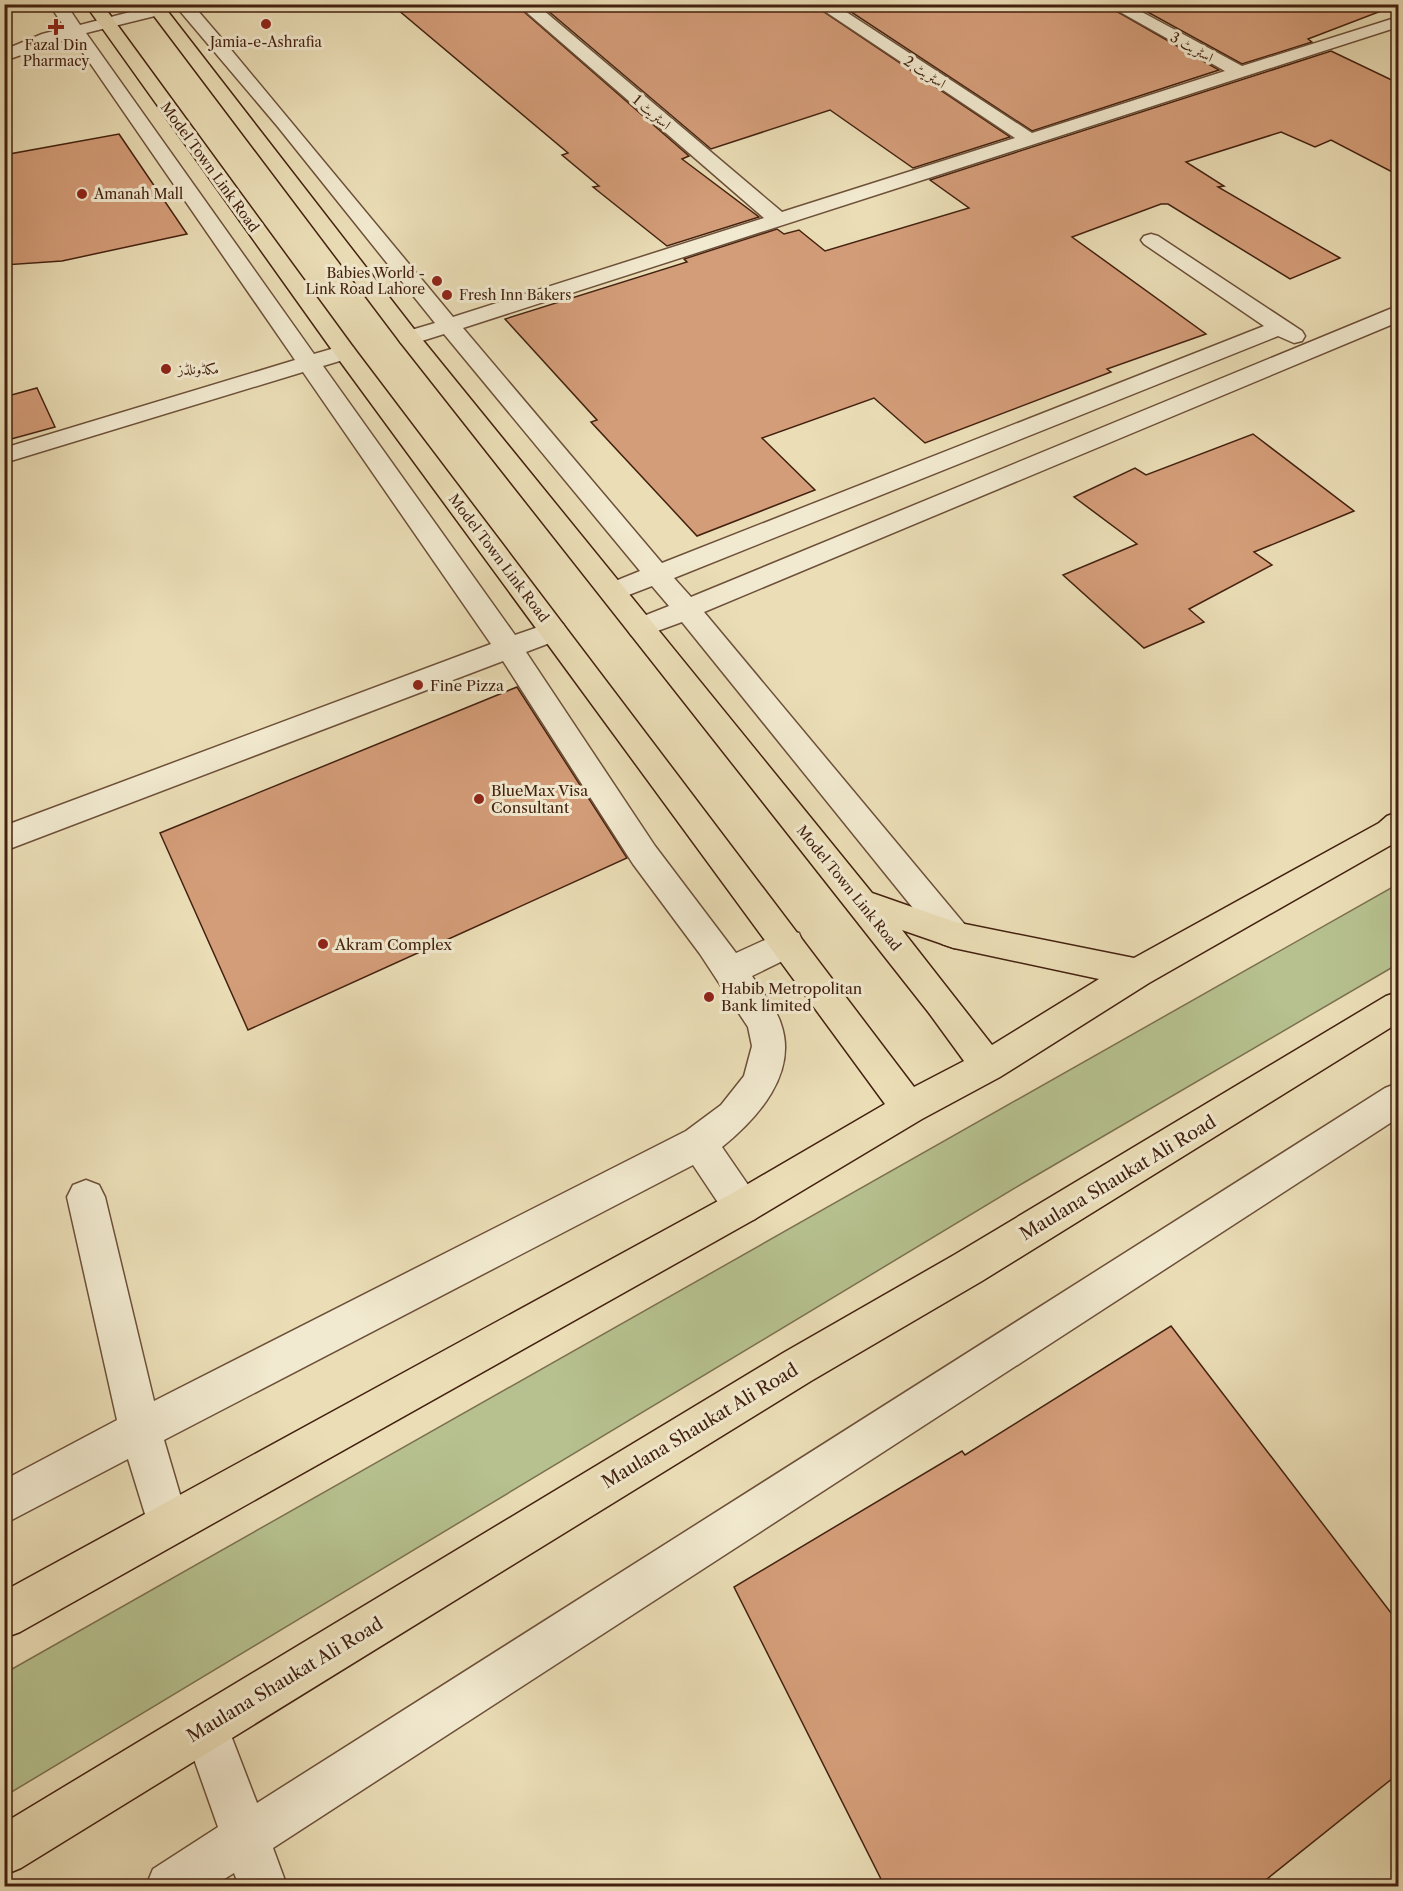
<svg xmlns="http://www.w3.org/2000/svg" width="1403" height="1891" viewBox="0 0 1403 1891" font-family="'Libre Caslon Text',Amiri,serif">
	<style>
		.green { fill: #b6c18f; stroke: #7c714f; stroke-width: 1.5 }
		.building { fill: #d49d79; stroke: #43210f; stroke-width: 1.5 }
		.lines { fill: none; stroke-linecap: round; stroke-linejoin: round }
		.minor-casing { stroke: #6d5039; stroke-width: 3 }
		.major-casing { stroke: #43210f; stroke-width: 3 }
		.minor { fill: #f2ead0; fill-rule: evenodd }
		.major { fill: #ebdeb7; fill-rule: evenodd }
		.poi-dot { fill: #8f2418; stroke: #f2ead0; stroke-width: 2 }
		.labels { text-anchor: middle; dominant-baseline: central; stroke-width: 6; stroke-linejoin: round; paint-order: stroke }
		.far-poi-label { font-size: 14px; fill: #43210f; stroke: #f2ead0; text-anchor: start }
		.far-street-label { font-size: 14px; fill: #43210f; stroke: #f2ead0 }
		.poi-label { font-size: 15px; fill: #43210f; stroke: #f2ead0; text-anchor: start }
		.near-street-label { font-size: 18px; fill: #43210f; stroke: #f2ead0 }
	</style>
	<rect width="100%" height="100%" fill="#ebdeb7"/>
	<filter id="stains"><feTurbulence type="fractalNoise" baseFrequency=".00333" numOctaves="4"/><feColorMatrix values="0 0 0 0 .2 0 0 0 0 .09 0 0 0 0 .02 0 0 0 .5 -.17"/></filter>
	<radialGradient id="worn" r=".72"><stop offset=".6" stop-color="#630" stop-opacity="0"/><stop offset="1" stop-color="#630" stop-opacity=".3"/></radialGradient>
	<!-- green -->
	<polygon class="green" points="1398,884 1398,964 1025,1182 5,1796 5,1673"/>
	<!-- building -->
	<g class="building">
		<polygon points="391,4 515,4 689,156 682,159 759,217 667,246 593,187 599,186 562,155 568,153"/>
		<polygon points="540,4 812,4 1010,137 913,168 830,110 711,149"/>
		<polygon points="839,4 1104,4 1219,70 1032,131"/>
		<polygon points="1133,4 1389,4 1389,8 1308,39 1312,42 1242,64"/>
		<polygon points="1331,51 1398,83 1398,175 1331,140 1315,147 1281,132 1186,162 1224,186 1218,187 1340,258 1290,279 1168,204 1161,204 1072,237 1206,334 1107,369 1111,372 925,443 874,398 762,438 815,490 697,536 591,422 597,420 505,319 687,262 684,259 777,229 784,234 799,230 825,251 969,208 930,180"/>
		<polygon points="119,134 187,234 62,261 4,265 4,155"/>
		<polygon points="37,388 55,427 4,441 4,397"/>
		<polygon points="1253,434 1354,511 1254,552 1272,565 1189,609 1204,622 1144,648 1063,575 1137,544 1074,497 1135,468 1146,475"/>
		<polygon points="517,687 627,858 248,1030 160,833"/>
		<polygon points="1171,1326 1398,1622 1398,1774 1257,1887 885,1887 734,1587 962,1451 965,1455"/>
	</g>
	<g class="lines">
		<!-- minor casing -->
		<g class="minor-casing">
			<g id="minor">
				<path d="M 49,4 L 66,4 L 80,25 L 157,5 L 163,6 L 165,10 L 163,14 L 86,33 L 314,354 L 345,345 L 353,347 L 356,352 L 353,357 L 323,366 L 515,635 L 553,622 L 563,624 L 567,631 L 563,638 L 526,652 L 655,846 L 736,953 L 787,930 L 799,933 L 803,943 L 799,953 L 752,976 C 761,991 776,1007 781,1024 C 798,1073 758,1118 722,1147 L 755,1195 L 761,1207 L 755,1219 L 742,1224 L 729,1219 L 693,1165 L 164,1440 L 189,1525 L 183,1540 L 168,1546 L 153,1540 L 128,1459 L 4,1524 L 4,1480 L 117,1420 L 67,1197 L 73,1185 L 86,1180 L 99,1185 L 105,1197 L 154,1401 L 686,1131 L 721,1105 L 744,1076 L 752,1046 L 748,1027 L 700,954 L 633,864 L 503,661 L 4,851 L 4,826 L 491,644 L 303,372 L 4,463 L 4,448 L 295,360 L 72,37 L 4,61 L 4,50 L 42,34 L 65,28 Z"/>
				<polygon points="174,4 192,4 223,40 453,317 764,218 517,4 536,4 782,212 1015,138 814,4 834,4 1032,133 1225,71 1106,4 1127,4 1242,66 1398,17 1398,27 463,328 662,563 1264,326 1144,244 1141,240 1144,236 1151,234 1158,236 1302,331 1305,336 1302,341 1294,343 1278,336 674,578 691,597 1390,309 1398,307 1398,322 704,612 966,926 970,935 966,944 954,948 942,944 682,622 641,637 631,635 627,628 631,621 669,606 652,586 613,601 603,598 600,592 603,586 640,571 444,334 409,345 401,343 398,338 401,333 435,323 278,127"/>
				<polygon points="1398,1083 1398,1118 273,1848 287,1886 239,1886 234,1873 213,1886 146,1886 153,1869 218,1827 183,1728 190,1712 206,1705 222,1712 257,1803 1385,1088"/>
			</g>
		</g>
		<!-- major casing -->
		<g class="major-casing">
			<g id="major">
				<path d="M 85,4 L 102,4 L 353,347 L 914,1087 L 964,1061 L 929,1013 L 401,343 L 145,4 L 162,4 L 417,333 L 872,893 L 955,922 L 1134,958 L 1379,823 L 1387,816 L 1398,812 L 1398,841 L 1149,983 L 1000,1077 L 922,1119 L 755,1219 L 20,1632 L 4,1638 L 4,1591 L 729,1195 L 885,1104 L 337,357 ZM 902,930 L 954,948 L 1099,979 L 992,1045 Z"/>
				<polygon points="1398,992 1398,1023 982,1281 811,1381 21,1868 4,1875 4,1823 783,1353 954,1255 1386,996"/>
			</g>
		</g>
		<!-- minor -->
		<use href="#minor" class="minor"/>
		<!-- major -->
		<use href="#major" class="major"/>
	</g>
	<!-- markers -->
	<g class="poi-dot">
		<circle cx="266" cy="24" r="6"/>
		<path d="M53 18h6v6h6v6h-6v6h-6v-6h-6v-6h6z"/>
		<circle cx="82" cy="194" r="6"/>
		<circle cx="437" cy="281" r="6"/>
		<circle cx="447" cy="295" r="6"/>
		<circle cx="166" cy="369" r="6"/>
		<circle cx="418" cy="685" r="6"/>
		<circle cx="479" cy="799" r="6"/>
		<circle cx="323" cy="944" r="6"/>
		<circle cx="709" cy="997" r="6"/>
	</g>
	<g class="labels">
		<!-- far-poi labels -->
		<g class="far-poi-label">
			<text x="266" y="42" text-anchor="middle">Jamia-e-Ashrafia</text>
			<text x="56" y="45" text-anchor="middle">Fazal Din<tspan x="56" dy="16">Pharmacy</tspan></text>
			<text x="94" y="194">Amanah Mall</text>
			<text x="425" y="273" text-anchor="end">Babies World -<tspan x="425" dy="16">Link Road Lahore</tspan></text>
			<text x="459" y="295">Fresh Inn Bakers</text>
			<text x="178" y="369">مکڈونلڈز</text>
		</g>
		<!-- far-street labels -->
		<g class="far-street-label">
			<text transform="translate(1192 47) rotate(29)">اسٹریٹ 3</text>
			<text transform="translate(925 72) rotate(33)">اسٹریٹ 2</text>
			<text transform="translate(652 112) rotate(40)">اسٹریٹ 1</text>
			<text transform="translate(210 167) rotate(54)">Model Town Link Road</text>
			<text transform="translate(499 558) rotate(53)">Model Town Link Road</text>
			<text transform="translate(849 888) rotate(51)">Model Town Link Road</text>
		</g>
		<!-- poi labels -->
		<g class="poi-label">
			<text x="430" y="685">Fine Pizza</text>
			<text x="491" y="790">BlueMax Visa<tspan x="491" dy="17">Consultant</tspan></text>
			<text x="335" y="944">Akram Complex</text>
			<text x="721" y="988">Habib Metropolitan<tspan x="721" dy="17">Bank limited</tspan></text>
		</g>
		<!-- near-street labels -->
		<g class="near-street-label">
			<text transform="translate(1118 1178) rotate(-31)">Maulana Shaukat Ali Road</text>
			<text transform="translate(700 1426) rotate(-31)">Maulana Shaukat Ali Road</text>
			<text transform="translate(285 1680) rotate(-31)">Maulana Shaukat Ali Road</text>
		</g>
	</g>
	<!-- margin -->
	<rect width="1403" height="1891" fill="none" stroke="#ebdeb7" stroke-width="24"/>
	<rect x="6" y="6" width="1391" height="1879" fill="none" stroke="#43210f" stroke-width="3"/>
	<rect x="12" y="12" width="1379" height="1867" fill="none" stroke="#43210f" stroke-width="1.5"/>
	<rect width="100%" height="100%" filter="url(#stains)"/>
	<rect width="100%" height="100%" fill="url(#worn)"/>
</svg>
